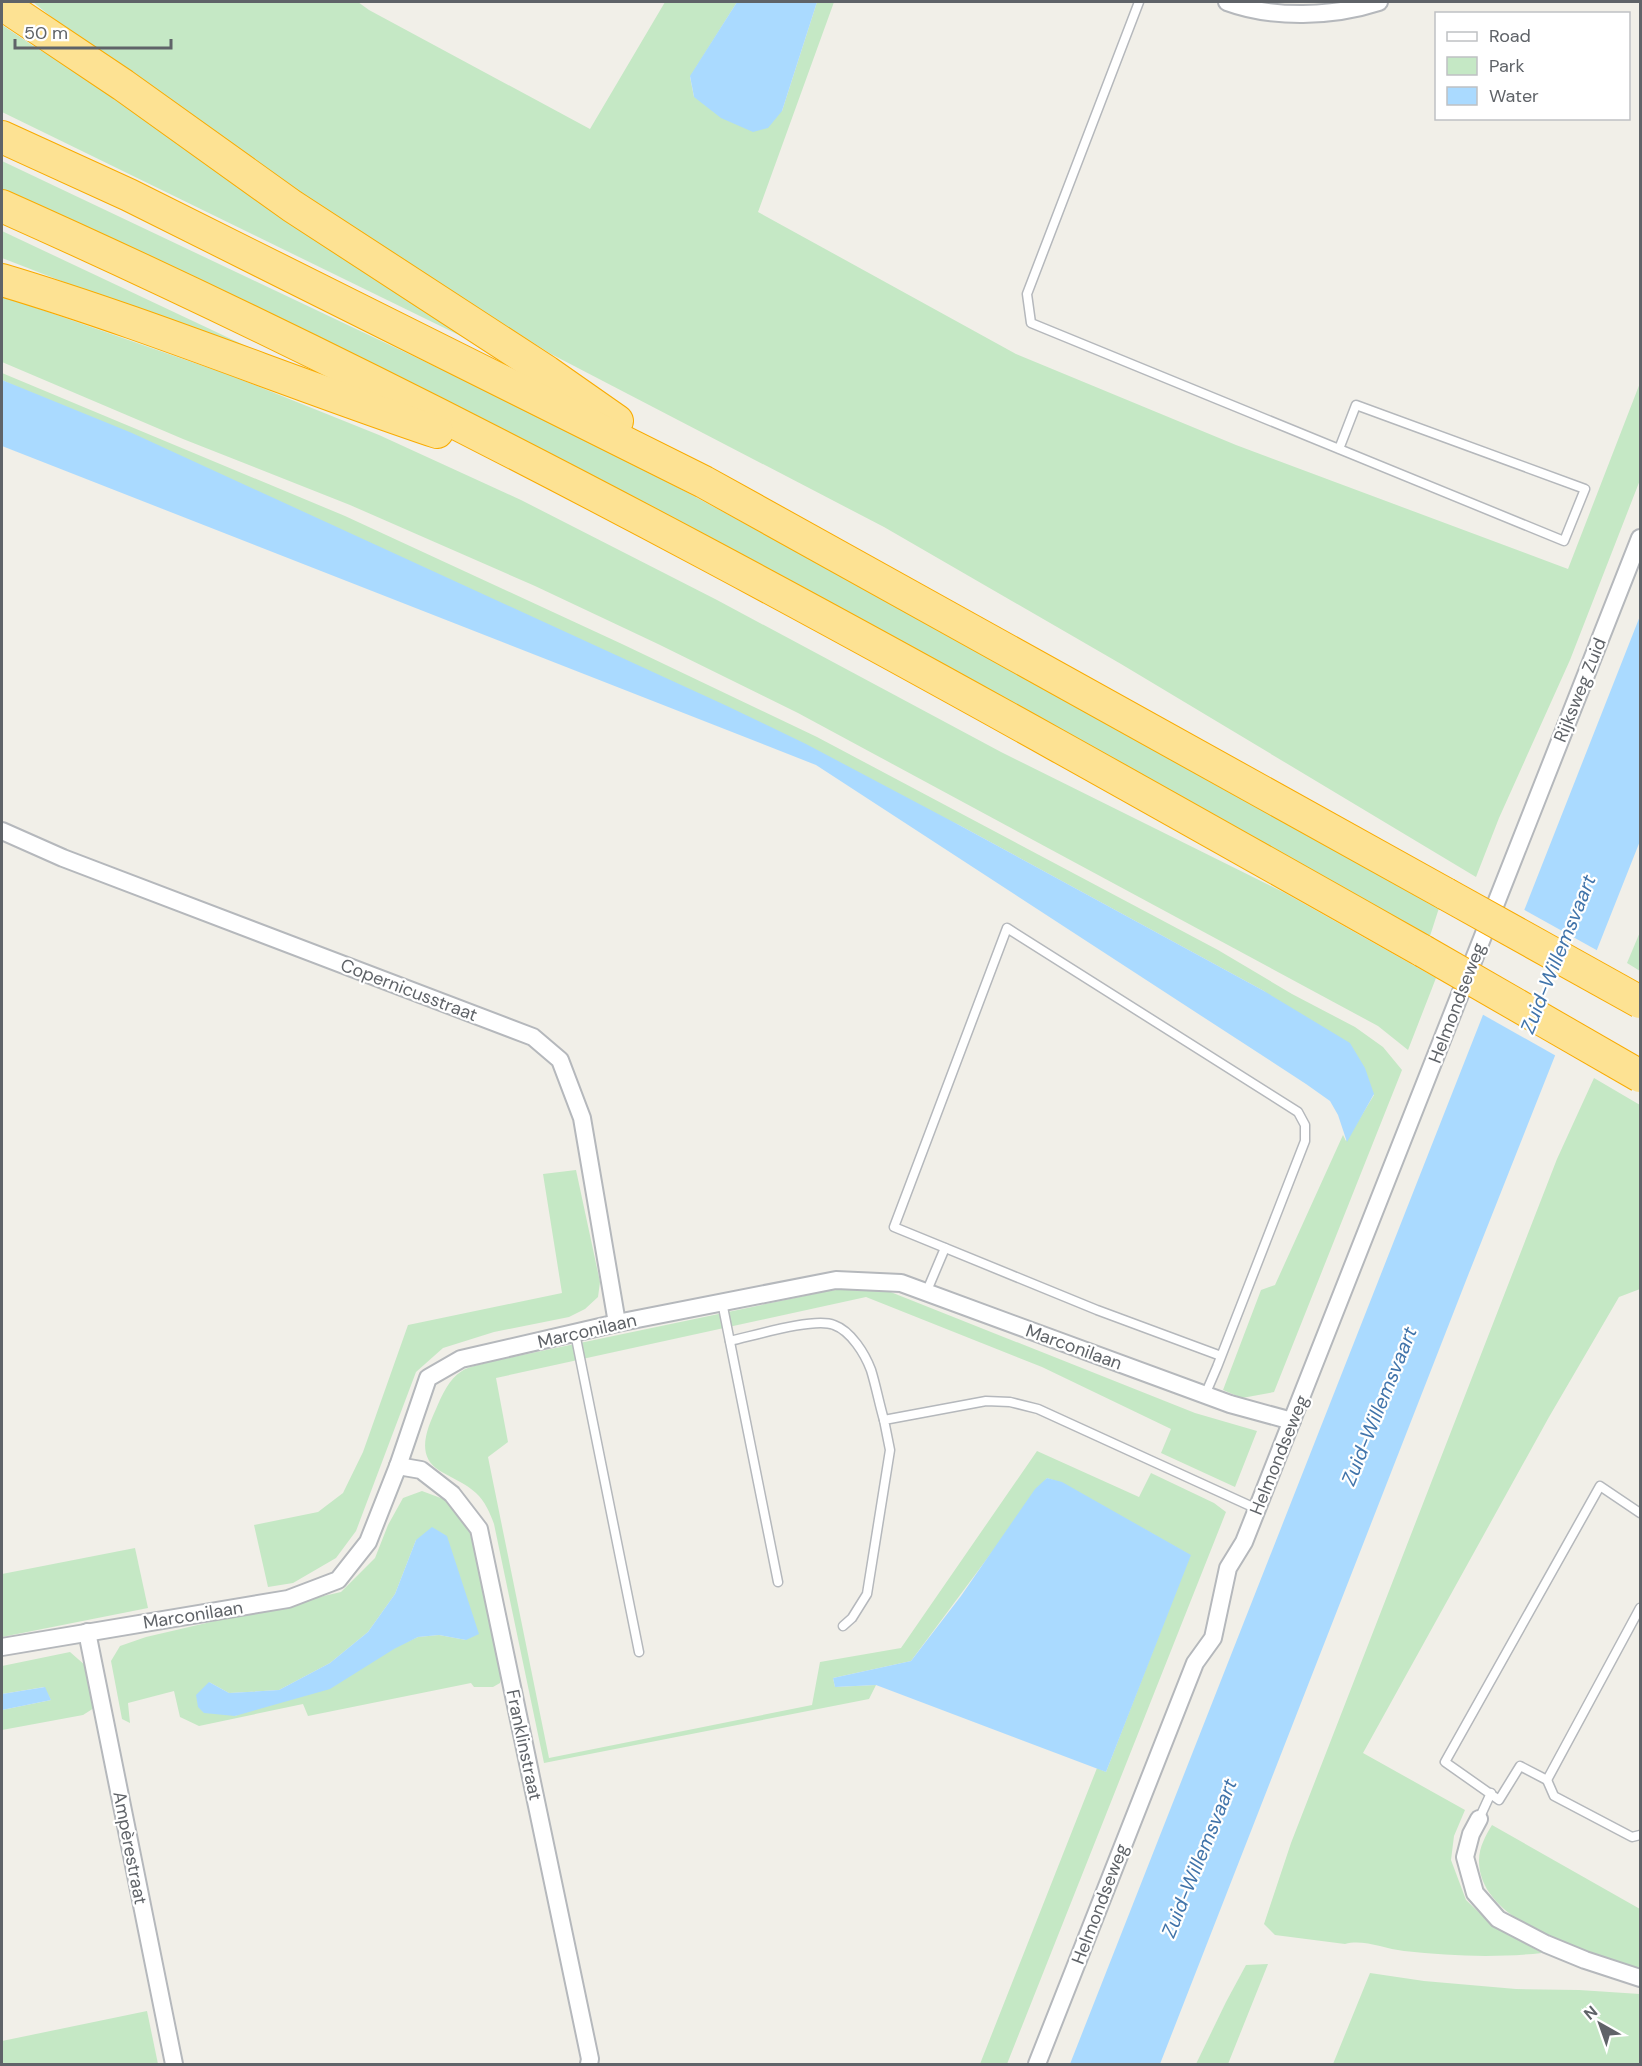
<svg xmlns="http://www.w3.org/2000/svg" width="1642" height="2066" viewBox="0 0 1642 2066" font-family="'DM Sans',sans-serif">
	<style>
		.green { fill: #c5e8c5; fill-rule: evenodd }
		.water { fill: #aadaff }
		.pier { fill: #f1efe8 }
		.lines { fill: none; stroke-linecap: round; stroke-linejoin: round }
		.lane-casing { stroke: #b5b8bc; stroke-width: 11 }
		.street-casing { stroke: #b5b8bc; stroke-width: 20 }
		.highway-casing { stroke: #f9ab00; stroke-width: 34 }
		.lane { stroke: #fff; stroke-width: 8 }
		.street { stroke: #fff; stroke-width: 16 }
		.highway { stroke: #fde293; stroke-width: 32 }
		.highway-bridge-casing { stroke: #f9ab00; stroke-width: 34; stroke-linecap: butt }
		.highway-bridge { stroke: #fde293; stroke-width: 32 }
		.labels { text-anchor: middle; dominant-baseline: central; stroke-width: 4.5; stroke-linejoin: round; paint-order: stroke }
		.street-label { font-size: 18px; fill: #5f6368; stroke: #fff }
		.water-label { font-size: 20px; font-style: italic; fill: #4174aa; stroke: #fff }
	</style>
	<rect width="100%" height="100%" fill="#f1efe8"/>
	<!-- green -->
	<g class="green">
		<polygon points="33,2 358,2 369,10 590,129 665,2 737,2 690,77 694,97 782,111 817,2 834,2 758,212 1016,354 1236,445 1568,569 1640,383 1640,480 1570,660 1499,818 1476,877 1121,664 884,527 551,354 422,273 133,83"/>
		<polygon points="2,25 38,49 133,103 510,360 2,112"/>
		<polygon points="2,161 588,439 853,582 1439,908 1430,936 1277,851 297,329 2,189"/>
		<polygon points="2,231 322,382 2,258"/>
		<polygon points="2,296 232,376 379,435 521,500 717,600 1001,752 1285,893 1436,978 1408,1050 1378,1026 798,713 658,644 535,586 350,505 183,439 2,362"/>
		<polygon points="2,373 345,516 622,644 817,737 1218,950 1292,994 1355,1027 1383,1047 1402,1070 1274,1392 1242,1398 1223,1390 1261,1290 1275,1285 1343,1135 1346,1141 1374,1095 1264,991 959,825 2,380"/>
		<polygon points="1640,932 1640,971 1627,963"/>
		<path d="M 1594,1078 L 1640,1105 L 1640,1289 L 1619,1297 L 1549,1417 L 1363,1753 L 1465,1810 L 1454,1836 L 1451,1860 L 1466,1900 L 1493,1926 L 1542,1953 C 1495,1958 1450,1956 1404,1951 C 1384,1949 1364,1939 1345,1944 L 1275,1935 L 1264,1924 L 1291,1843 L 1557,1159 Z"/>
		<polygon points="576,1170 600,1282 598,1297 585,1309 569,1317 494,1332 443,1348 416,1372 356,1531 336,1558 293,1583 268,1587 254,1525 318,1512 343,1493 363,1452 408,1325 562,1293 543,1174"/>
		<path d="M 861,1287 L 883,1289 L 1195,1413 L 1257,1431 L 1235,1487 L 1161,1453 L 1171,1429 L 1042,1367 L 866,1297 L 496,1378 L 508,1442 L 488,1457 L 549,1758 L 812,1705 L 820,1662 L 901,1648 L 1037,1451 L 1139,1497 L 1151,1473 L 1214,1503 L 1226,1512 L 1007,2064 L 980,2064 L 1097,1768 L 1106,1772 L 1190,1555 L 1062,1483 L 1047,1478 L 911,1661 L 833,1678 L 835,1687 L 876,1685 L 869,1699 L 544,1763 L 494,1524 C 490,1513 485,1501 476,1493 C 465,1483 452,1478 440,1471 C 415,1456 427,1429 436,1409 C 442,1395 449,1379 462,1371 C 469,1366 481,1365 489,1362 L 828,1291 Z"/>
		<path d="M 422,1491 L 446,1500 L 467,1520 L 502,1673 L 500,1683 L 493,1687 L 474,1687 L 471,1683 L 308,1716 L 303,1704 L 199,1726 L 180,1717 L 174,1691 L 128,1703 L 130,1723 L 122,1719 L 111,1661 L 120,1646 L 146,1637 L 341,1592 L 375,1558 L 388,1525 L 403,1498 ZM 416,1540 L 466,1640 L 439,1635 L 418,1637 L 235,1716 L 209,1682 L 229,1693 L 279,1690 L 330,1663 L 368,1632 L 395,1594 Z"/>
		<polygon points="135,1548 148,1608 2,1637 2,1574"/>
		<polygon points="70,1652 86,1666 94,1708 83,1715 2,1730 2,1710 51,1700 44,1687 2,1694 2,1666"/>
		<path d="M 1492,1825 L 1640,1909 L 1640,1970 C 1592,1953 1478,1925 1479,1860 C 1479,1847 1486,1835 1492,1825 Z"/>
		<polygon points="1268,1964 1228,2064 1196,2064 1226,2002 1246,1965"/>
		<polygon points="1370,1973 1424,1981 1516,1989 1579,1990 1640,1994 1640,2064 1333,2064"/>
		<polygon points="147,2011 158,2064 2,2064 2,2041"/>
	</g>
	<!-- water -->
	<g class="water">
		<polygon points="737,2 817,2 782,111 768,128 753,132 721,118 694,97 690,76"/>
		<polygon points="2,380 132,433 727,706 806,744 959,825 1264,991 1350,1043 1365,1068 1374,1094 1347,1142 1338,1115 1330,1101 1306,1084 816,765 2,446"/>
		<polygon points="1640,616 1640,841 1467,1278 1160,2064 1070,2064"/>
		<polygon points="1047,1478 1062,1482 1191,1555 1106,1772 876,1685 835,1687 833,1678 911,1661 961,1596 1035,1489"/>
		<polygon points="432,1527 447,1536 479,1634 466,1640 439,1635 418,1637 394,1649 330,1689 235,1716 204,1713 198,1707 196,1695 209,1682 229,1693 279,1690 330,1663 368,1632 395,1594 416,1540"/>
		<polygon points="45,1687 51,1700 2,1710 2,1694"/>
	</g>
	<!-- pier -->
	<polygon class="pier" points="1521,908 1600,952 1558,1057 1480,1013"/>
	<g class="lines">
		<!-- lane casing -->
		<g class="lane-casing">
			<g id="lane">
				<polyline points="1139,2 1027,294 1031,323 1564,541 1585,489 1356,405 1339,449"/>
				<polyline points="926,1293 945,1248"/>
				<polyline points="722,1302 778,1582"/>
				<polyline points="575,1333 639,1652"/>
				<path d="M 730,1341 C 753,1336 814,1317 834,1325 C 851,1331 865,1354 871,1370 C 876,1386 879,1403 884,1420"/>
				<polyline points="1205,1395 1217,1367 1305,1141 1305,1125 1298,1112 1007,928 894,1227 1097,1310 1221,1356"/>
				<polyline points="1640,1513 1600,1486 1445,1762 1499,1800 1520,1766 1547,1780 1640,1608"/>
				<polyline points="843,1626 852,1618 867,1594 890,1450 884,1420 986,1401 1010,1402 1038,1409 1257,1509"/>
				<polyline points="1547,1780 1554,1796 1632,1837 1640,1835"/>
				<polyline points="1479,1819 1491,1793"/>
			</g>
		</g>
		<!-- street casing -->
		<g class="street-casing">
			<g id="street">
				<path d="M 1227,2 C 1273,19 1333,17 1379,2"/>
				<polyline points="2,831 63,858 533,1037 560,1060 582,1118 617,1323"/>
				<polyline points="398,1466 421,1470 452,1494 479,1529 590,2059 589,2064"/>
				<polyline points="87,1632 174,2064"/>
				<polyline points="2,1647 288,1599 338,1580 368,1542 398,1466 428,1378 461,1359 617,1323 836,1280 901,1283 1230,1404 1292,1421"/>
				<polyline points="1479,1819 1471,1834 1465,1857 1475,1893 1498,1919 1546,1944 1585,1960 1640,1978"/>
				<polyline points="1037,2064 1195,1663 1213,1638 1228,1568 1244,1542 1640,538"/>
			</g>
		</g>
		<!-- highway casing -->
		<g class="highway-casing">
			<g id="highway">
				<polyline points="2,4 123,85 292,206 547,372 617,421"/>
				<polyline points="2,137 129,195 704,482 1446,894"/>
				<path d="M 2,206 C 491,424 957,688 1423,951"/>
				<path d="M 2,280 C 149,324 291,383 437,432"/>
			</g>
		</g>
		<!-- lane -->
		<use href="#lane" class="lane"/>
		<!-- street -->
		<use href="#street" class="street"/>
		<!-- highway -->
		<use href="#highway" class="highway"/>
		<!-- highway-bridge casing -->
		<g class="highway-bridge-casing">
			<g id="highway-bridge">
				<polyline points="1446,894 1640,1002"/>
				<polyline points="1423,951 1640,1076"/>
			</g>
		</g>
		<!-- highway-bridge -->
		<use href="#highway-bridge" class="highway-bridge"/>
	</g>
	<g class="labels">
		<!-- street labels -->
		<g class="street-label">
			<text transform="translate(1580 690) rotate(-68)">Rijksweg Zuid</text>
			<text transform="translate(409 990) rotate(21)">Copernicusstraat</text>
			<text transform="translate(1457 1003) rotate(-69)">Helmondseweg</text>
			<text transform="translate(587 1331) rotate(-13)">Marconilaan</text>
			<text transform="translate(1074 1347) rotate(20)">Marconilaan</text>
			<text transform="translate(1279 1455) rotate(-68)">Helmondseweg</text>
			<text transform="translate(193 1615) rotate(-9)">Marconilaan</text>
			<text transform="translate(524 1745) rotate(78)">Franklinstraat</text>
			<text transform="translate(130 1848) rotate(79)">Ampèrestraat</text>
			<text transform="translate(1100 1904) rotate(-69)">Helmondseweg</text>
		</g>
		<!-- water labels -->
		<g class="water-label">
			<text transform="translate(1558 954) rotate(-68)">Zuid-Willemsvaart</text>
			<text transform="translate(1379 1406) rotate(-68)">Zuid-Willemsvaart</text>
			<text transform="translate(1199 1858) rotate(-68)">Zuid-Willemsvaart</text>
		</g>
	</g>
	<!-- border -->
	<rect width="1642" height="2066" fill="none" stroke="#5f6368" stroke-width="6"/>
	<!-- legend -->
	<rect x="1435" y="12" width="195" height="108" fill="#ffffff" stroke="#bfc1c3" stroke-width="1.5"/>
	<rect x="1447" y="32" width="30" height="9" fill="#ffffff" stroke="#bfc1c3" stroke-width="1.5"/>
	<text x="1489" y="42" font-size="18" fill="#5f6368">Road</text>
	<rect x="1447" y="57" width="30" height="18" fill="#c5e8c5" stroke="#bfc1c3" stroke-width="1.5"/>
	<text x="1489" y="72" font-size="18" fill="#5f6368">Park</text>
	<rect x="1447" y="87" width="30" height="18" fill="#aadaff" stroke="#bfc1c3" stroke-width="1.5"/>
	<text x="1489" y="102" font-size="18" fill="#5f6368">Water</text>
	<!-- north arrow -->
	<g transform="translate(1600 2024) rotate(320)" stroke="#ffffff" stroke-width="4.5" paint-order="stroke">
	<path d="M0-4.5L10 22L0 15L-10 22Z" fill="#5f6368"/>
	<text y="-9" font-size="16" font-weight="bold" text-anchor="middle" fill="#5f6368">N</text>
	</g>
	<!-- scale -->
	<path d="M15 39v9h156v-9" fill="none" stroke="#5f6368" stroke-width="3"/>
	<text x="24" y="39" font-size="18" fill="#5f6368" stroke="#ffffff" stroke-width="4.5" paint-order="stroke">50 m</text>
</svg>
